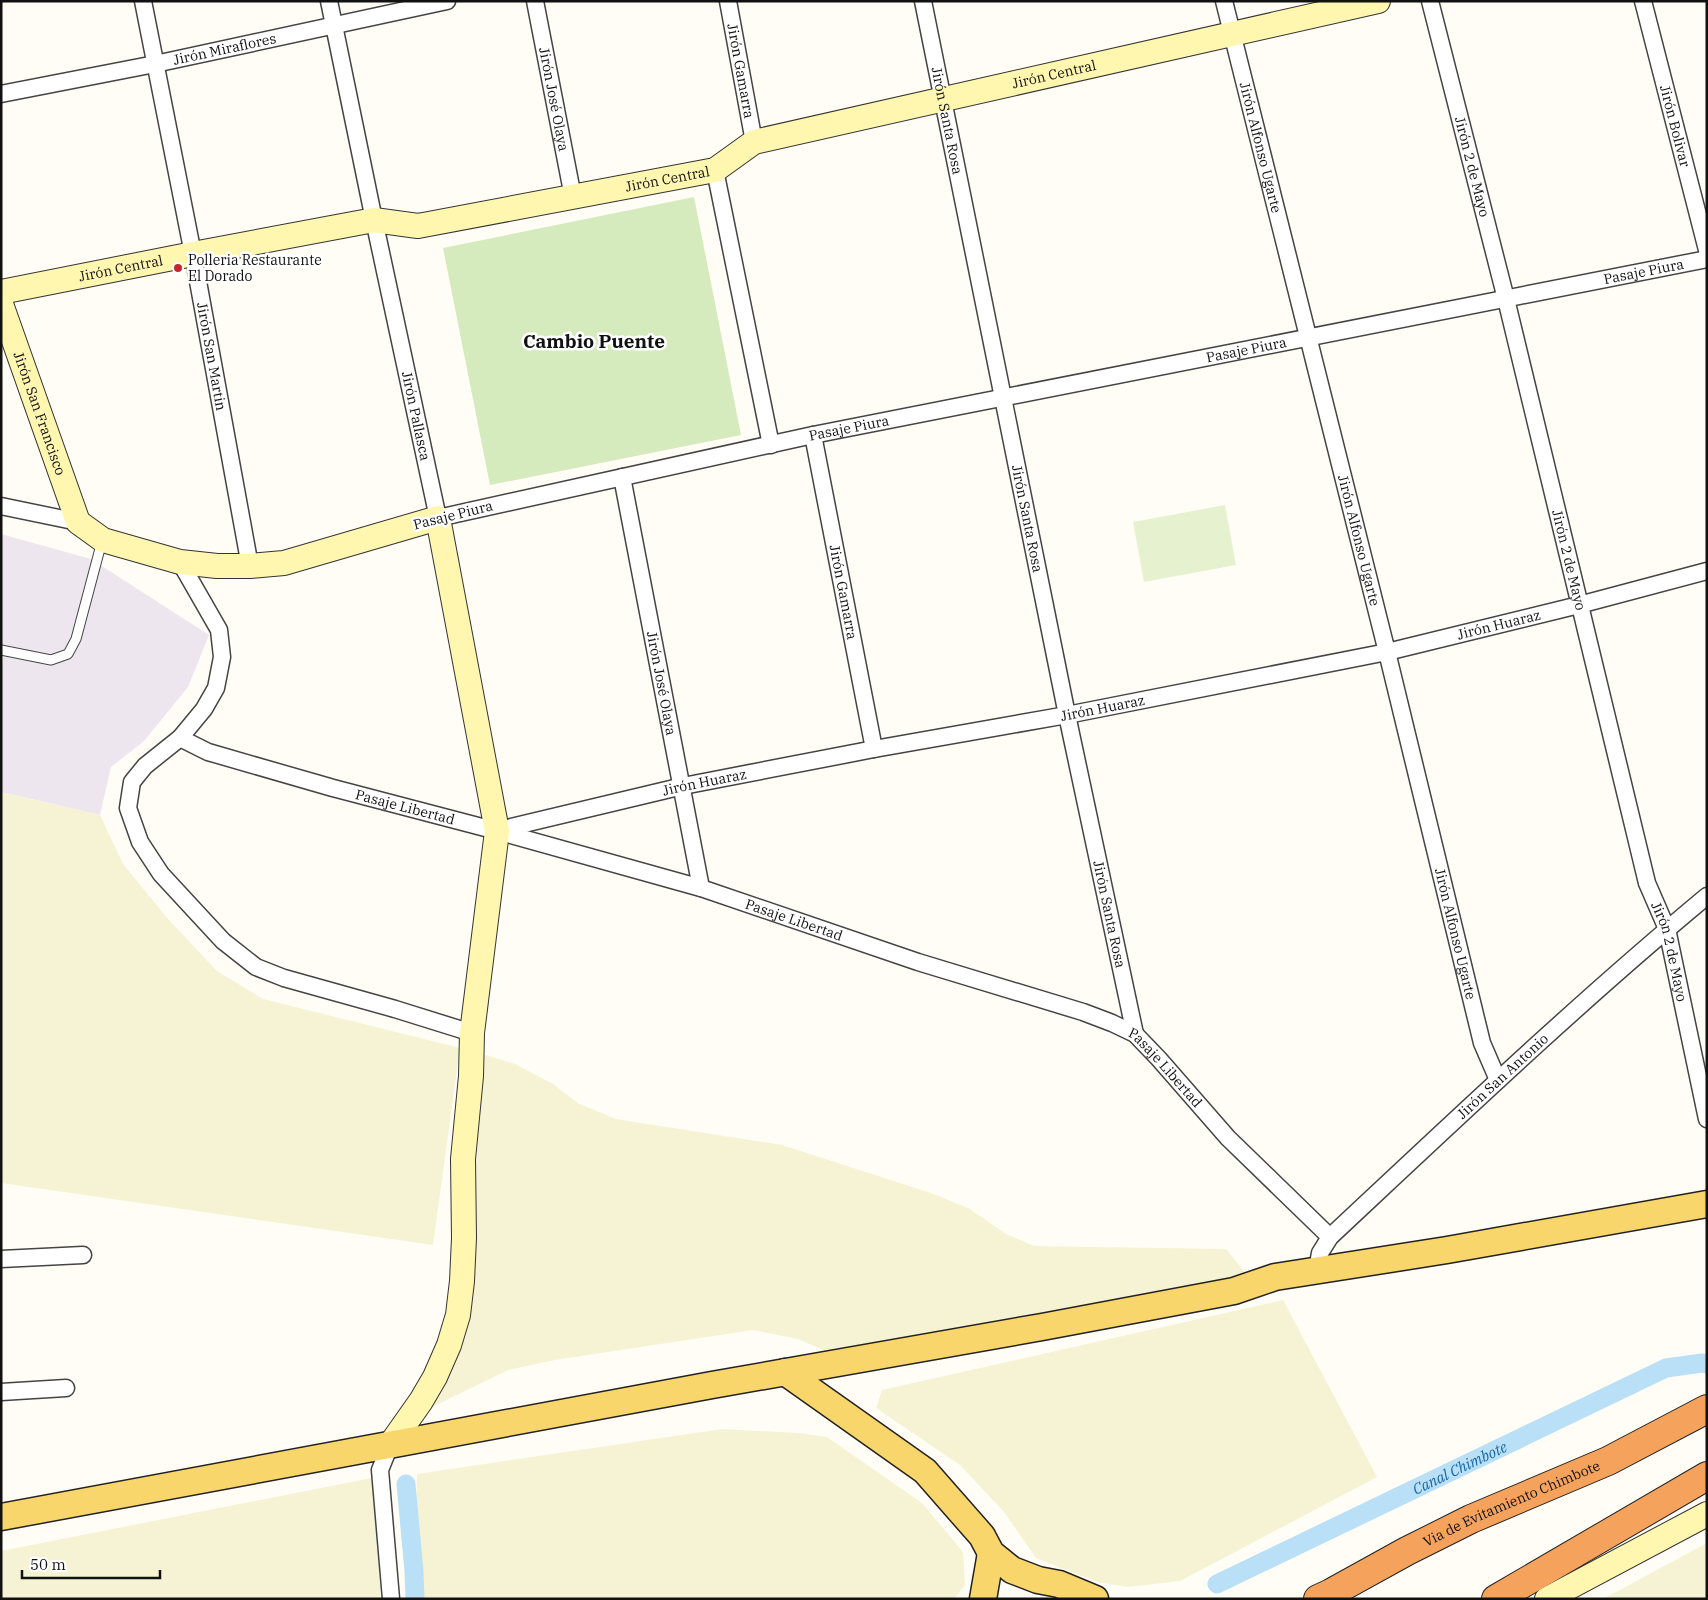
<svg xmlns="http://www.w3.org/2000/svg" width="1708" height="1600" viewBox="0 0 1708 1600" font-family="'IBM Plex Serif',serif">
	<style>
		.industrial { fill: #eee6ef }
		.farmland { fill: #f6f3d4 }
		.green { fill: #d5ebbd }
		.pitch { fill: #e6f2cf }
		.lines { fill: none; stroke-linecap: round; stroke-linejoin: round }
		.canal { stroke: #b9e0f7; stroke-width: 19 }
		.lane-casing { stroke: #444; stroke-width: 11 }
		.street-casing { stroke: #444; stroke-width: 19 }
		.secondary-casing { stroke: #333; stroke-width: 26 }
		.primary-casing { stroke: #222; stroke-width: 29 }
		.highway-casing { stroke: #222; stroke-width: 30 }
		.lane { stroke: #fff; stroke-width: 9 }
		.street { stroke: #fff; stroke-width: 16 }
		.secondary { stroke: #fff6b0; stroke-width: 24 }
		.primary { stroke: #f9d66b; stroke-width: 26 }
		.highway { stroke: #f5a25d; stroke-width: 28 }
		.poi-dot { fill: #c4262e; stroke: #fff; stroke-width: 2 }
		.labels { text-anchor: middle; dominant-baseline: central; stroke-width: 5; stroke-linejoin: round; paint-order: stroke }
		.street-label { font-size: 14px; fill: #111; stroke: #fff }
		.poi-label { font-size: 14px; fill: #111; stroke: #fff; text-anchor: start }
		.water-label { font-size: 15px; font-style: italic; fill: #1768a6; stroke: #fff }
		.district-label { font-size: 19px; font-weight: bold; fill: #111; stroke: #fff }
	</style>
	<rect width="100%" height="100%" fill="#fffdf5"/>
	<!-- industrial -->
	<polygon class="industrial" points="1,534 91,559 209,635 188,687 144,741 111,767 100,815 1,792"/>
	<!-- farmland -->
	<g class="farmland">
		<polygon points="1,792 100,815 123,864 168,919 217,971 263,999 460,1048 433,1245 1,1183"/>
		<polygon points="482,1054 515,1064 553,1084 579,1104 616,1119 782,1145 931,1193 970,1209 1006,1234 1034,1246 1226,1249 1248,1276 835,1355 798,1339 753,1330 555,1360 508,1370 428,1409 469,1300"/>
		<polygon points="1283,1300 1377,1477 1180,1581 1128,1587 1097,1582 1036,1558 1004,1512 960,1465 876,1408 882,1390"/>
		<polygon points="722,1429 799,1433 827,1437 922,1503 963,1552 965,1585 954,1599 414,1599 417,1474"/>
		<polygon points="372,1478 381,1599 1,1599 1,1551"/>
		<polygon points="1707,1543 1707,1599 1603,1599"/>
	</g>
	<!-- green -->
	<polygon class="green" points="694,197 741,435 490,485 443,248"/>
	<!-- pitch -->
	<polygon class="pitch" points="1225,505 1236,565 1144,582 1133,522"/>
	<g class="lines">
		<!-- canal -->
		<g class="canal">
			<polyline points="406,1484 414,1571 415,1599"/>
			<path id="s1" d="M 1217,1584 L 1666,1368 L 1702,1363 L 1707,1364"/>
		</g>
		<!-- lane casing -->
		<g class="lane-casing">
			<polyline id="lane" points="1,650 51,660 68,654 76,639 102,541"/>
		</g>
		<!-- street casing -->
		<g class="street-casing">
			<g id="street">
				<path id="s2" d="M 143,1 L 193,254 L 250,566"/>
				<path id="s3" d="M 329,1 L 374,220 L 438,518 L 813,435 L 1707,259"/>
				<path id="s4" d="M 535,1 L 573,197"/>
				<path id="s5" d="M 728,1 L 754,142"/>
				<path id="s6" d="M 923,1 L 1067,715 L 1135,1034"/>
				<path id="s7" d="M 1224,1 L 1387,652 L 1482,1043 L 1498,1080"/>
				<path id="s8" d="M 1430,1 L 1506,299 L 1647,883 L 1667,929 L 1707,1119"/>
				<path id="s9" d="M 1643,1 L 1707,250"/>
				<path id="s10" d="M 1,94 L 155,64 L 447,1"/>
				<polyline points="715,170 771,445"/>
				<path id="s11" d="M 813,435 L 874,749"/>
				<path id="s12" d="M 622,477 L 701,888"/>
				<polyline points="1,506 78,522"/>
				<polyline points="180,562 219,630 222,657 216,688 204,709 180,738 145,766 132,782 128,808 140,842 161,874 198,914 223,941 256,967 284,978 395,1009 472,1033"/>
				<path id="s13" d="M 180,738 L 208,752 L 333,788 L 497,831 L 701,888 L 918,962 L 1083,1012 L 1112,1023 L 1135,1034 L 1159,1059 L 1228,1138 L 1330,1237"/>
				<path id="s14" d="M 499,830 L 683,786 L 874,749 L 1067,715 L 1387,652 L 1579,605 L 1707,571"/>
				<polyline points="1,1259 83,1255"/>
				<path id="s15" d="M 1317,1270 L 1320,1253 L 1330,1237 C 1454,1121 1577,1004 1707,896"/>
				<polyline points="1,1392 66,1388"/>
				<polyline points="390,1445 380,1470 391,1599"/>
			</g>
		</g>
		<!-- secondary casing -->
		<g class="secondary-casing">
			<g id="secondary">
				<path id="s16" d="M 1,292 L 193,254 L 374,220 L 418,226 L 715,170 L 754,142 L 1378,1"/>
				<path id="s17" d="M 1,304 L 78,522 L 103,540 L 180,562 L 217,566 L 250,566 L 284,563 L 438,518 L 497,831 L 472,1033 L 471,1076 L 463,1159 L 464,1238 L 462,1281 L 458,1315 L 449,1345 L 435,1377 L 421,1401 L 390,1445"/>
				<polyline points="1547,1599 1707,1514"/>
			</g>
		</g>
		<!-- primary casing -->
		<g class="primary-casing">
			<g id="primary">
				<polyline points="785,1372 925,1471 982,1536 991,1553 1012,1570 1038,1580 1059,1584 1095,1599"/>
				<polyline points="1,1517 712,1385 1042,1327 1234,1291 1275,1277 1447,1250 1707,1204"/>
				<polyline points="983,1599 991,1553"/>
			</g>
		</g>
		<!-- highway casing -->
		<g class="highway-casing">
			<g id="highway">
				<path id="s18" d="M 1318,1599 L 1331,1593 L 1407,1551 L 1471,1519 L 1608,1461 L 1707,1409"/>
				<polyline points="1496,1599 1707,1476"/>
			</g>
		</g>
		<!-- lane -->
		<use href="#lane" class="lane"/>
		<!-- street -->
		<use href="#street" class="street"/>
		<!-- secondary -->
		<use href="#secondary" class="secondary"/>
		<!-- primary -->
		<use href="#primary" class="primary"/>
		<!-- highway -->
		<use href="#highway" class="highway"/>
	</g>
	<!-- markers -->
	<circle class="poi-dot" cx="178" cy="268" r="5"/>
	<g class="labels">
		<!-- street labels -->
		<g class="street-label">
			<text stroke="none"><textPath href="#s10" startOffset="228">Jirón Miraflores</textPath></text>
			<text stroke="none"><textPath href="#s5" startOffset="71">Jirón Gamarra</textPath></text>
			<text stroke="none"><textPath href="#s16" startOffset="1082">Jirón Central</textPath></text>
			<text stroke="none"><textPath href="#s4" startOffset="100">Jirón José Olaya</textPath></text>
			<text stroke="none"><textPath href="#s6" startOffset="122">Jirón Santa Rosa</textPath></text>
			<text stroke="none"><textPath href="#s9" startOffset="129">Jirón Bolivar</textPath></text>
			<text stroke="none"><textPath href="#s7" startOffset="151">Jirón Alfonso Ugarte</textPath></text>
			<text stroke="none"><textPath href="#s8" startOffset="171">Jirón 2 de Mayo</textPath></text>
			<text stroke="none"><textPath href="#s16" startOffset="678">Jirón Central</textPath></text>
			<text stroke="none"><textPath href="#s16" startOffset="122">Jirón Central</textPath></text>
			<text stroke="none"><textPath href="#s3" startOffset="1759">Pasaje Piura</textPath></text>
			<text stroke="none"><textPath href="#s3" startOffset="1354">Pasaje Piura</textPath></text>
			<text stroke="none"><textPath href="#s2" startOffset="362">Jirón San Martin</textPath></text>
			<text stroke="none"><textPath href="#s17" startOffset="116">Jirón San Francisco</textPath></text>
			<text stroke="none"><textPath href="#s3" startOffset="424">Jirón Pallasca</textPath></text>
			<text stroke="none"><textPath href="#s3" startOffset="949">Pasaje Piura</textPath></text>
			<text transform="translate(453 515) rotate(-14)">Pasaje Piura</text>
			<text stroke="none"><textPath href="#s6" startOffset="528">Jirón Santa Rosa</textPath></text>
			<text stroke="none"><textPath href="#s7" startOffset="556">Jirón Alfonso Ugarte</textPath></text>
			<text stroke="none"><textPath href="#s8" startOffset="576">Jirón 2 de Mayo</textPath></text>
			<text stroke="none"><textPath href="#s11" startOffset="160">Jirón Gamarra</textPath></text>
			<text stroke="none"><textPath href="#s14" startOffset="1021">Jirón Huaraz</textPath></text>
			<text stroke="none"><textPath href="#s12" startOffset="210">Jirón José Olaya</textPath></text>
			<text stroke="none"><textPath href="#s14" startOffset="616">Jirón Huaraz</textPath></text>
			<text stroke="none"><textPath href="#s14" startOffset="211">Jirón Huaraz</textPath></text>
			<text stroke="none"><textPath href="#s13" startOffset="236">Pasaje Libertad</textPath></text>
			<text stroke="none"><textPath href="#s6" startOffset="932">Jirón Santa Rosa</textPath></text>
			<text stroke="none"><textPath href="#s13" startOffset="641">Pasaje Libertad</textPath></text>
			<text stroke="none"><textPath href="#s7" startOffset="961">Jirón Alfonso Ugarte</textPath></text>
			<text stroke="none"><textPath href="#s8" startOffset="981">Jirón 2 de Mayo</textPath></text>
			<text stroke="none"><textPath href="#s13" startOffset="1046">Pasaje Libertad</textPath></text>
			<text stroke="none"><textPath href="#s15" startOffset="272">Jirón San Antonio</textPath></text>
			<text stroke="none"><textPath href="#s18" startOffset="216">Via de Evitamiento Chimbote</textPath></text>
		</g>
		<!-- poi labels -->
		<g class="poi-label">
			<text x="188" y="260">Polleria Restaurante<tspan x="188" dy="16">El Dorado</tspan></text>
		</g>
		<!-- water labels -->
		<g class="water-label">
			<text stroke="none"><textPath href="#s1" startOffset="269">Canal Chimbote</textPath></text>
		</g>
		<!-- district labels -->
		<g class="district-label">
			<text x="594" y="341">Cambio Puente</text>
		</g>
	</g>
	<!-- border -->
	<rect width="1708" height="1600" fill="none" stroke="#111111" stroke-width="5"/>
	<!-- scale -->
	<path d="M22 1570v8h138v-8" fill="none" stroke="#111111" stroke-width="2.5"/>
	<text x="30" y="1570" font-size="15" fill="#111111" stroke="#ffffff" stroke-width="4" paint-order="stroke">50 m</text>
</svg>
